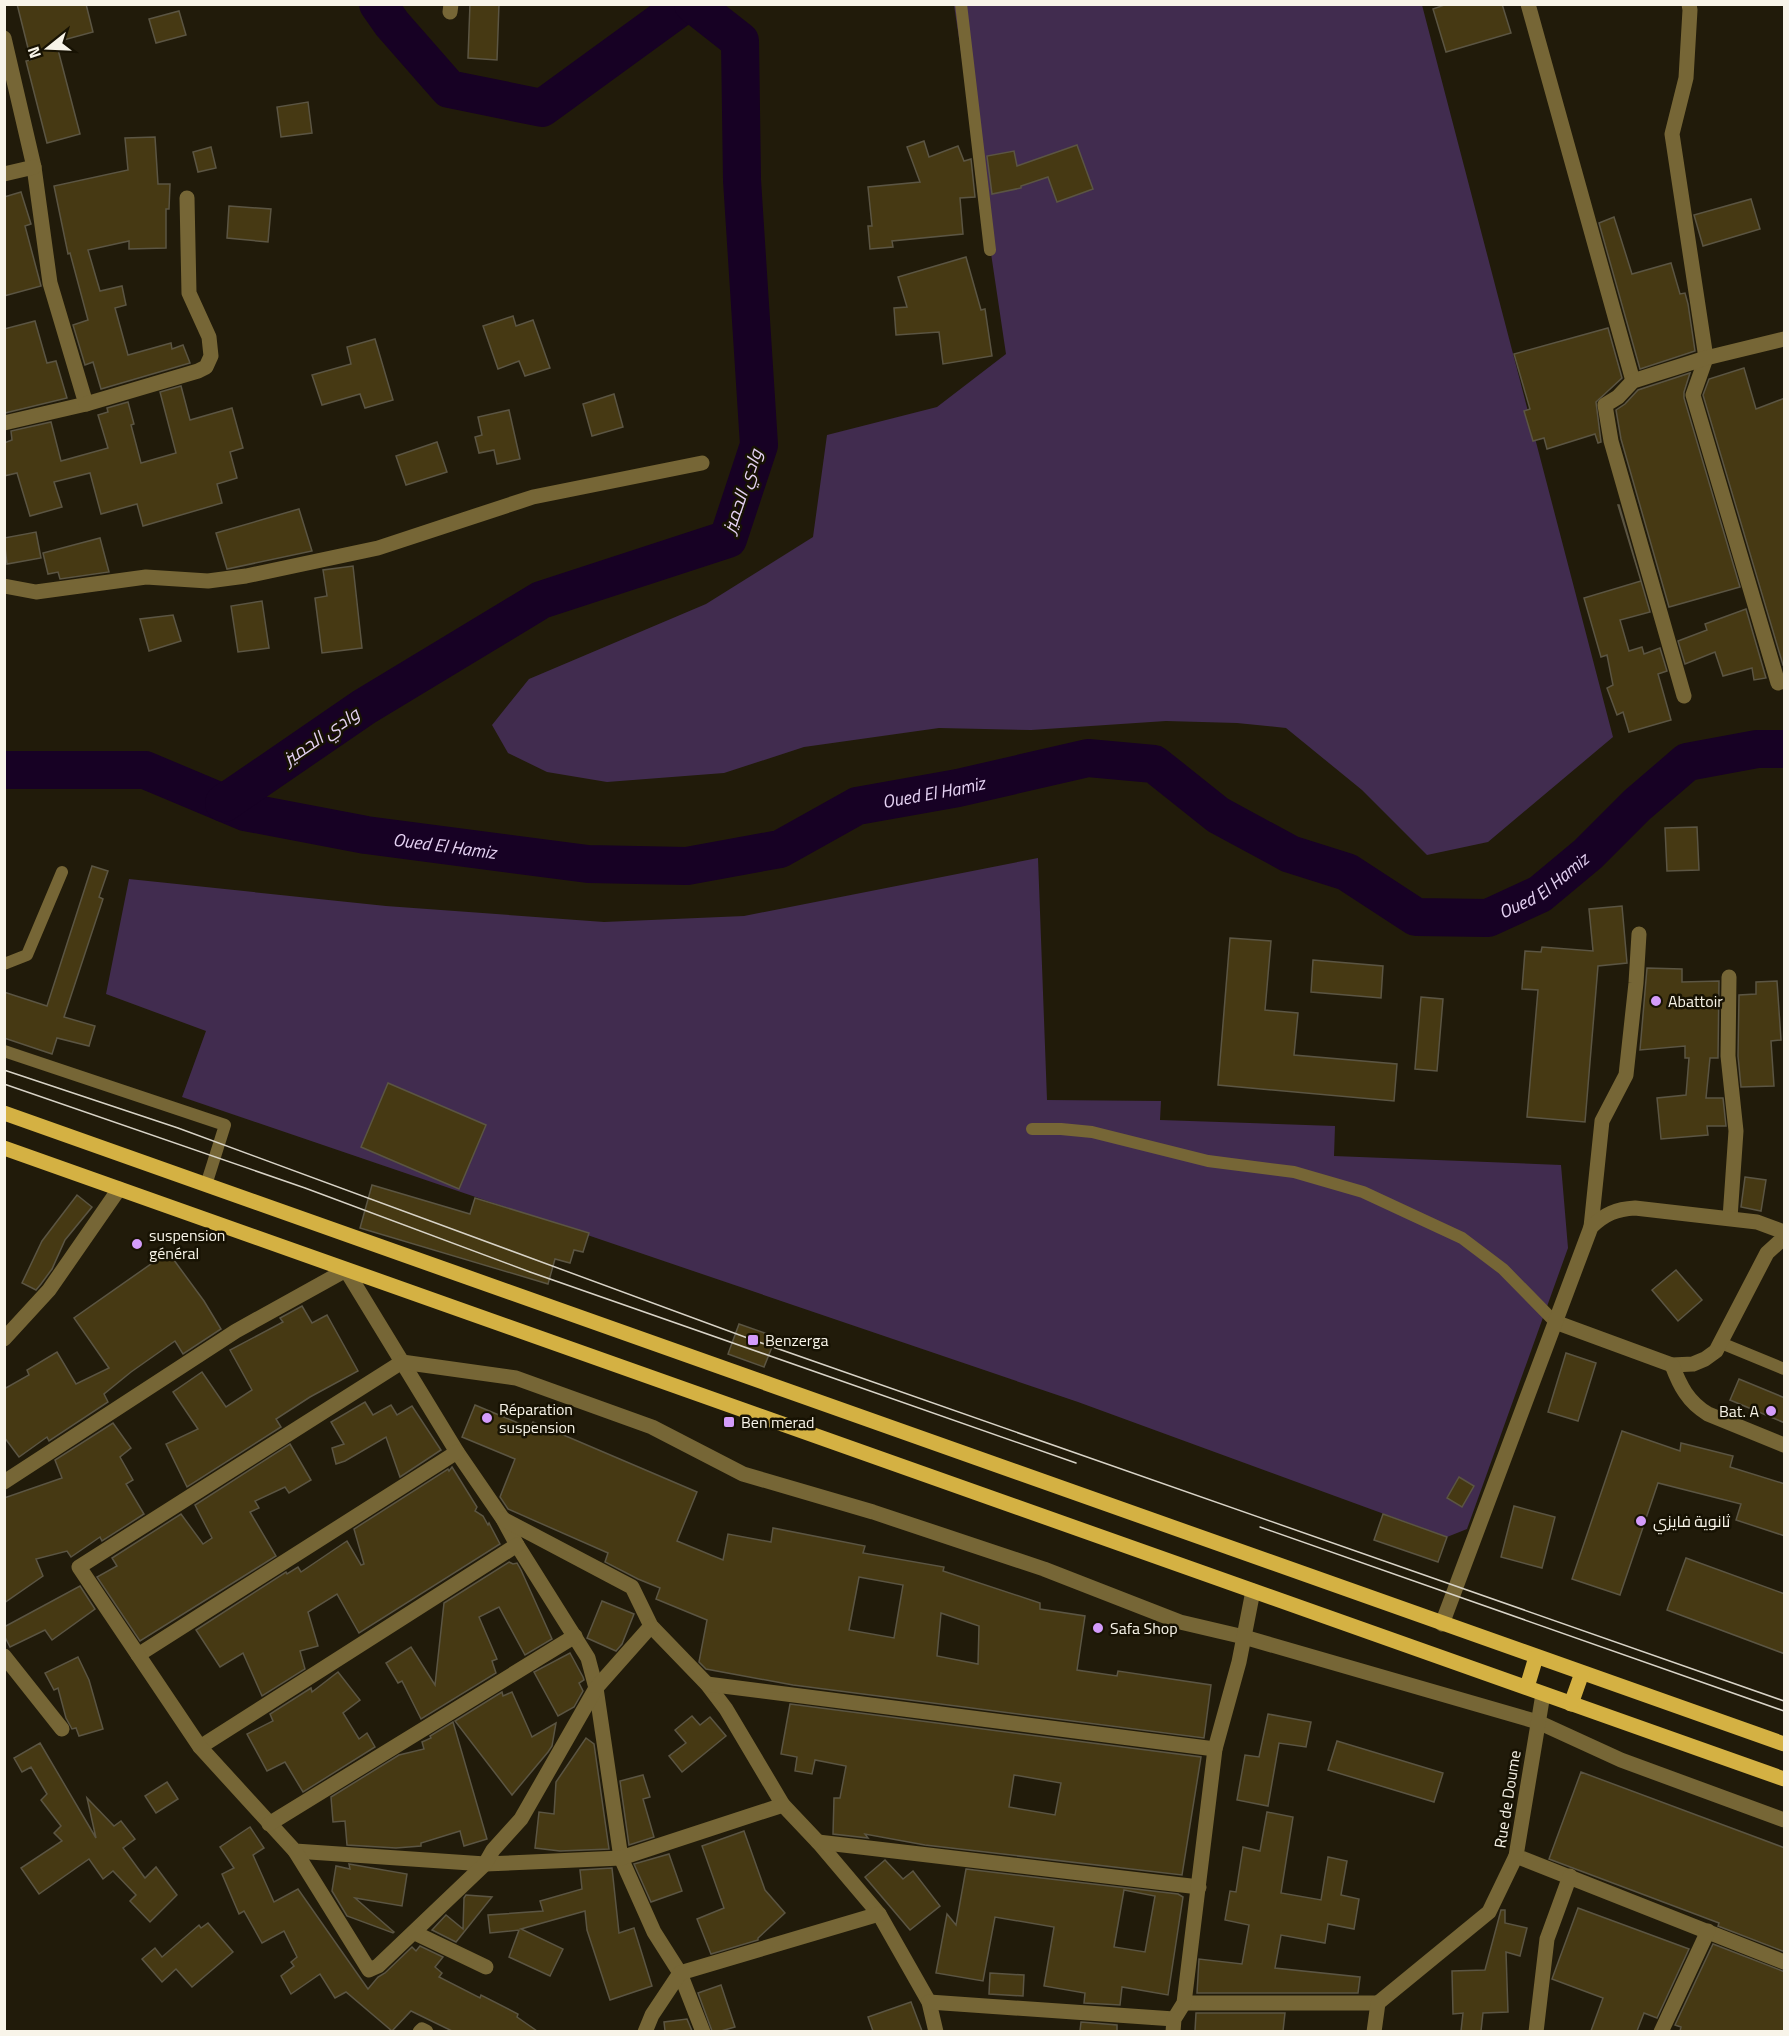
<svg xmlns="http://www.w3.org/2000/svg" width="1789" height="2036" viewBox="0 0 1789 2036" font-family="'Titillium Web',Cairo,sans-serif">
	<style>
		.green { fill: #412c4f }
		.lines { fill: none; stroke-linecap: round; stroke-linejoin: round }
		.river { stroke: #170124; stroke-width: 38 }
		.building { fill: #463913; stroke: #5b5543; stroke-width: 1.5; fill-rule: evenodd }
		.lane { stroke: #766636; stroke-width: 12 }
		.street { stroke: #766636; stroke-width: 15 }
		.primary { stroke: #d4b143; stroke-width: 15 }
		.tram { stroke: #d8d3c7; stroke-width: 1.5 }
		.poi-dot { fill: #d49cfb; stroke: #171203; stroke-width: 2 }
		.labels { text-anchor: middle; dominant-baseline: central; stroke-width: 5; stroke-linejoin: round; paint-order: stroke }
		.poi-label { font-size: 16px; fill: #f8f4e9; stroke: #171203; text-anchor: start }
		.street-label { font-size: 16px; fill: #f8f4e9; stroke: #171203 }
		.water-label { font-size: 18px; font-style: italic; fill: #e5d2f3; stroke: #171203 }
	</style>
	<rect width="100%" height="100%" fill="#211b0a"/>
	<!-- green -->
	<g class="green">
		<polygon points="954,5 1422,5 1613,737 1488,842 1427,855 1362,790 1286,728 1237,723 1166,721 1031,730 939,728 804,747 724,773 607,782 547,772 508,753 492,725 529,679 706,604 813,537 827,435 937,407 1006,354"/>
		<polygon points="1038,858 1047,1100 1161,1101 1160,1120 1335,1126 1334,1156 1561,1165 1568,1248 1467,1529 1447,1537 1078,1402 182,1097 206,1031 106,994 129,879 386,906 604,922 744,916"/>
	</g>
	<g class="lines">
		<!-- river -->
		<g class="river">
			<polyline points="378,4 392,24 449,89 542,108 685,4"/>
			<path id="s1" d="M 4,770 L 145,770 L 245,812 L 366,835 L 588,864 L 687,866 L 780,849 L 857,806 L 958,788 L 1088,758 L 1154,764 L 1218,815 L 1290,854 L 1347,872 L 1416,917 L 1488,918 L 1540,894 L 1588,854 L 1637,805 L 1687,762 L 1757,749 L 1784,749"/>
			<polyline points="224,803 364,707 541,600 728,539 759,445 742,180 740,41 693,4"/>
		</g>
	</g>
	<!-- building -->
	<g class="building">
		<polygon points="17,4 86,4 93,32 56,42 80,134 47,143 26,61 31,60"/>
		<polygon points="470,4 499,4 497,60 468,58"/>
		<polygon points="1447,4 1502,4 1511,33 1446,52 1433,9"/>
		<polygon points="179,11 186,35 156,43 149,19"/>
		<polygon points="308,102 312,133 281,137 277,107"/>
		<polygon points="155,137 158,184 170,184 169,209 166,209 166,248 129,249 129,241 88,250 100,291 122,286 126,305 115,308 128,355 171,343 172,349 183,345 190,363 101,389 93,362 85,365 73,325 88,320 70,253 68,254 54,186 128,170 125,138"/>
		<polygon points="924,141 929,157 958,146 964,161 971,159 975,197 960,198 963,234 892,241 893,247 870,249 868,226 872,226 868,187 920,182 907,147"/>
		<polygon points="1077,145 1093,189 1057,202 1048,177 1021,186 1021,188 992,194 987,156 1014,151 1017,166"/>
		<polygon points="211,147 216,168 198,172 193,152"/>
		<polygon points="21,192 31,224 25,226 41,286 4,296 4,197"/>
		<polygon points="1751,199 1760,229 1703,246 1694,215"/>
		<polygon points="229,206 271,209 268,242 227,238"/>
		<polygon points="1614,217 1632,274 1671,263 1680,294 1685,293 1688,304 1695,351 1640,369 1599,223"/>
		<polygon points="966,257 981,310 985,309 992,356 943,364 939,332 896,335 894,308 907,307 898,277"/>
		<polygon points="513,316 516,326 533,320 550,368 525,376 519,361 498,369 483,326"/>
		<polygon points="35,321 47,363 56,361 67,398 5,413 4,329"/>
		<polygon points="1608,328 1622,378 1596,402 1601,442 1598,443 1595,434 1547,449 1544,438 1533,441 1524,411 1530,409 1514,354"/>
		<polygon points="375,339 393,400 365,408 360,394 322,405 312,375 351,364 347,347"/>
		<polygon points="1744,368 1756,409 1785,398 1785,664 1783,665 1703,395 1709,379"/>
		<polygon points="1690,373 1684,392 1684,398 1740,587 1669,607 1621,439 1616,410 1625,404 1638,390"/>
		<polygon points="181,386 190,420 232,408 243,448 230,452 237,478 217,484 222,503 143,526 137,504 101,514 90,473 54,482 62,507 30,516 17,473 4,476 4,443 12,440 11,431 51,422 61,461 108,448 98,415 108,412 107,408 128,402 134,424 131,425 141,463 176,453 160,392"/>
		<polygon points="614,394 623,427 592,436 583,404"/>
		<polygon points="509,410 520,459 497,464 494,450 479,453 475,437 482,435 478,417"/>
		<polygon points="437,442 447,472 406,485 396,456"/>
		<polygon points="1618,505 1619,505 1650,612 1620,620 1629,651 1642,647 1644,654 1660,648 1667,671 1658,674 1671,720 1629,732 1623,712 1617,715 1607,688 1613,685 1607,655 1601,657 1584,598 1641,581"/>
		<polygon points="299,509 312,551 227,569 216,533"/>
		<polygon points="36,532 41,558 7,564 4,538"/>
		<polygon points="100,538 109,572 60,579 58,572 48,574 43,553"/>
		<polygon points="353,566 362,648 322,653 315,598 327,596 323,570"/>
		<polygon points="262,601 269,648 238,652 231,606"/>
		<polygon points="1746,609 1766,678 1754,680 1752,668 1723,676 1715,652 1685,664 1678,641 1707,630 1705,624"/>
		<polygon points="173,615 181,641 149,651 140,619"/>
		<polygon points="1697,827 1699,870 1667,871 1665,828"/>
		<polygon points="92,866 108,871 99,897 103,899 64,1017 95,1026 89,1046 57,1038 52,1054 4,1038 4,992 47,1006"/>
		<polygon points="1622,906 1627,963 1598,966 1585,1122 1527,1117 1538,990 1522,989 1525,951 1541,952 1542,947 1593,951 1589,909"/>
		<polygon points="1230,938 1271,941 1265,1010 1298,1013 1294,1055 1397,1064 1394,1101 1218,1085"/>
		<polygon points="1313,960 1383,966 1381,998 1311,992"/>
		<polygon points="1647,968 1682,969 1682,982 1719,981 1718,1058 1710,1058 1706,1098 1723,1098 1726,1126 1707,1126 1708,1135 1661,1139 1657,1098 1686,1095 1689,1058 1685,1058 1685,1046 1640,1050"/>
		<polygon points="1777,981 1781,1040 1771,1041 1774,1086 1741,1087 1738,1056 1739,995 1756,994 1756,982"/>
		<polygon points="1421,997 1443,999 1437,1071 1415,1069"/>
		<polygon points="388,1083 486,1125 459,1189 361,1147"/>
		<polygon points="1745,1177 1766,1180 1761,1211 1741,1207"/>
		<polygon points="372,1185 470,1214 475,1198 589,1233 583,1252 574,1250 570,1263 555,1259 548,1284 360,1228"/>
		<polygon points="77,1195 92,1207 65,1240 52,1269 41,1284 36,1290 22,1283 42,1241"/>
		<polygon points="168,1252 204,1301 221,1329 183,1354 175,1341 131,1372 104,1394 108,1402 49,1441 47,1437 19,1457 4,1437 4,1389 29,1375 27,1370 57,1352 76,1384 109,1368 74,1318"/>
		<polygon points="1676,1270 1702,1300 1678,1321 1652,1290"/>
		<polygon points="302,1306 312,1323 327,1315 358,1371 310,1397 276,1419 281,1427 187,1487 166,1444 198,1429 173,1392 202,1372 226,1407 252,1390 230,1350 283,1322 280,1318"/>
		<polygon points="739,1324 776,1337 764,1367 728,1354"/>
		<polygon points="1566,1353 1596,1363 1578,1421 1548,1412"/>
		<polygon points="1739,1379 1785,1398 1785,1423 1730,1400"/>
		<polygon points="365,1402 373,1415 391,1405 397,1415 412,1406 441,1450 400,1477 386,1437 345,1461 336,1464 332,1448 344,1444 331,1422"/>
		<path d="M 475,1405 L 530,1428 L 533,1422 L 697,1492 L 677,1541 L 723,1560 L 728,1534 L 771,1542 L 773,1528 L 865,1546 L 863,1553 L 944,1567 L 943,1571 L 1040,1603 L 1040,1609 L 1085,1616 L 1077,1670 L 1117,1676 L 1118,1671 L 1211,1685 L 1204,1738 L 793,1685 L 706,1669 L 699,1662 L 707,1620 L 656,1599 L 660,1588 L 638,1579 L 605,1562 L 608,1553 L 508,1509 L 500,1497 L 515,1459 L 462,1437 ZM 859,1577 L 903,1585 L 894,1638 L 849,1630 ZM 941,1613 L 979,1626 L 978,1664 L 937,1656 Z"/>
		<polygon points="113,1423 131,1448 120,1457 133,1480 126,1484 144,1514 102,1541 100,1537 71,1557 67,1551 36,1559 43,1576 4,1603 4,1498 62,1478 55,1460"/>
		<polygon points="1622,1431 1680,1451 1681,1443 1733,1456 1730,1467 1785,1484 1785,1536 1736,1520 1741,1504 1658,1483 1620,1595 1572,1579"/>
		<polygon points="290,1444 311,1480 289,1493 285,1487 255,1501 259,1508 250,1512 276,1556 140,1641 97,1577 117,1566 112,1558 181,1514 203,1544 212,1538 195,1505"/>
		<polygon points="452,1467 477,1507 475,1511 483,1516 488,1525 489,1523 500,1544 359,1633 337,1594 308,1612 318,1646 300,1651 305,1669 262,1696 243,1653 220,1667 196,1630 286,1572 287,1574 298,1567 301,1572 347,1541 361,1565 364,1564 354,1529 448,1469 449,1471"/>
		<polygon points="1459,1477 1474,1486 1462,1507 1447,1498"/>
		<polygon points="1514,1506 1555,1517 1542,1568 1501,1557"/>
		<polygon points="1383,1514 1447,1537 1438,1562 1374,1540"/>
		<polygon points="1686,1558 1785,1594 1785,1654 1667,1610"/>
		<polygon points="509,1562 513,1564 517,1563 521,1570 552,1639 525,1655 499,1607 479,1617 497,1659 492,1661 496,1673 421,1719 402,1681 398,1683 386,1663 411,1647 435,1685 444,1603"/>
		<polygon points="80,1586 95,1609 52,1640 45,1630 10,1647 4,1635 4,1627"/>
		<polygon points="602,1601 634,1614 622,1644 616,1651 587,1638"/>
		<polygon points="570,1653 583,1677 584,1680 579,1683 583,1691 574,1707 558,1716 534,1672"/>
		<polygon points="78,1657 89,1680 103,1729 79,1736 76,1728 72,1729 66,1718 58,1688 54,1690 45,1673"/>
		<polygon points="338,1672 360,1700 343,1713 359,1739 367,1733 375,1747 303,1792 285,1762 267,1771 247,1734 273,1721 270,1714 311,1688 312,1692"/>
		<polygon points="502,1692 503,1696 512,1692 532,1737 556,1723 552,1746 548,1752 512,1795 455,1721"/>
		<path d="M 790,1704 L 1201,1757 L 1182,1875 L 925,1845 L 865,1834 L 868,1838 L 833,1834 L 834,1798 L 840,1798 L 846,1766 L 815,1760 L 812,1774 L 795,1771 L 797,1757 L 781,1754 ZM 1014,1775 L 1061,1783 L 1055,1815 L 1009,1807 Z"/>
		<polygon points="1268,1714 1311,1722 1306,1747 1279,1743 1268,1806 1237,1800 1245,1755 1259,1757"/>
		<polygon points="692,1716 700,1725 710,1717 726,1736 682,1772 669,1756 686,1743 675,1730"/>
		<polygon points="453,1722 487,1839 464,1846 460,1831 421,1843 421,1846 396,1848 347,1845 345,1821 333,1822 331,1797 399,1755 424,1749 422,1742 431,1738 430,1736"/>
		<polygon points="586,1738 594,1744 609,1849 560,1851 535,1848 539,1812 554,1814 556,1782"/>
		<polygon points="1337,1741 1443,1773 1434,1802 1328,1770"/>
		<polygon points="40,1743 96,1838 87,1798 114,1826 121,1821 135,1839 123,1848 145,1878 156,1867 177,1895 150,1922 130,1901 136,1895 113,1871 103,1879 89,1859 39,1894 21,1868 62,1841 54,1833 61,1826 41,1800 47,1794 31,1767 22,1772 14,1758"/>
		<polygon points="1581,1772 1785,1848 1785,1952 1718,1926 1719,1923 1549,1859"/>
		<polygon points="643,1775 650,1797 643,1799 654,1837 629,1845 620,1781"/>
		<polygon points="167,1782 178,1799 156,1813 145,1796"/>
		<polygon points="1267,1812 1293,1817 1281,1893 1321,1900 1328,1857 1347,1861 1341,1895 1359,1899 1354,1929 1328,1924 1325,1943 1281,1935 1275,1968 1360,1977 1358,1993 1197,1993 1199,1959 1242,1964 1249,1925 1225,1920 1230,1891 1236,1892 1243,1847 1260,1851"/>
		<polygon points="250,1827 264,1848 253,1855 274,1902 298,1889 368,1989 378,1977 385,1973 412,1947 416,1951 420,1946 443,1957 435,1967 442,1973 439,1977 480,1998 481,1995 518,2014 517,2017 537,2031 452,2031 411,2011 392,2031 346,1992 335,1998 320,1974 291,1994 281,1976 294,1966 291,1962 297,1957 284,1931 262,1943 244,1911 239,1914 222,1874 234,1868 220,1847"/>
		<polygon points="744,1831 765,1890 785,1913 758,1938 758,1940 711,1954 697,1919 724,1908 702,1846"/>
		<polygon points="669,1854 682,1891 651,1902 634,1864"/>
		<polygon points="885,1860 903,1879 913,1871 940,1906 910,1930 865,1877"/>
		<polygon points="349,1864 407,1874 402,1906 355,1898 394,1932 393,1933 347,1916 332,1891 336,1866 350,1869"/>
		<polygon points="612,1868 619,1933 634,1928 652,1986 610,2000 587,1930 585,1911 521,1929 563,1949 550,1976 509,1957 519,1930 490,1933 488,1915 543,1911 540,1901 582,1889 580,1870"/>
		<path d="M 966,1869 L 1178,1894 L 1183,1897 L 1168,1995 L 1122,1987 L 1120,2005 L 1084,2003 L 1085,1993 L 1044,1986 L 1054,1927 L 995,1917 L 983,1981 L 936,1973 L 947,1914 L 956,1925 ZM 1124,1890 L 1155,1896 L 1145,1952 L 1114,1947 Z"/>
		<polygon points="466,1895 492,1897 456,1942 432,1930 446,1915 463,1929 464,1898"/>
		<polygon points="1578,1908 1689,1949 1657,2018 1644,2013 1637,2031 1591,2031 1603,1998 1552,1979"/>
		<polygon points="1501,1910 1505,1910 1505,1923 1527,1928 1520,1956 1506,1952 1508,2012 1483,2013 1481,2031 1461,2031 1463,2013 1453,2014 1452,1971 1485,1970"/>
		<polygon points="208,1923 233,1952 192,1987 176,1969 162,1982 142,1959 155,1948 162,1957 199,1925 201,1928"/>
		<polygon points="1713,1944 1785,1972 1785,2031 1680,2031 1681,2027 1675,2025"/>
		<polygon points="990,1973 1024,1975 1023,1996 989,1994"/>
		<polygon points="721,1985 735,2027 721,2031 712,2031 698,1993"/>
		<polygon points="911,2002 922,2031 873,2031 868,2017"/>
		<polygon points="1196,2013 1285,2013 1283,2031 1195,2031"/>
		<polygon points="687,2019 692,2031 665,2031 664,2022"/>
		<polygon points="1081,2022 1117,2025 1117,2031 1080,2031"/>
	</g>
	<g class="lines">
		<!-- lane -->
		<g class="lane">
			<polyline points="961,4 990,250"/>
			<polyline points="4,964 27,955 62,872"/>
			<polyline points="4,1051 225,1125 206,1185"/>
			<polyline points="1032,1129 1061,1129 1092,1132 1208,1161 1294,1172 1363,1192 1462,1238 1503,1269 1555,1322"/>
			<polyline points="1721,1343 1784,1369"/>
		</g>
		<!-- street -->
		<g class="street">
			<polyline points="1528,4 1633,381"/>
			<polyline points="1689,4 1690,10 1686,78 1672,134 1706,358 1693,395 1778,683 1784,681"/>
			<polyline points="450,12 451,4"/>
			<polyline points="4,38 34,167 50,283 86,404 4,423"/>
			<polyline points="4,174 34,167"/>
			<polyline points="86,404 198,371 206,367 211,356 209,337 189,293 187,198"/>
			<polyline points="4,586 36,592 146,577 208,581 246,576 378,548 533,497 702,463"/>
			<polyline points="1684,696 1611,441 1605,405 1618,397 1633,381 1706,358 1784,339"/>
			<polyline points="1729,977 1728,1056 1736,1131 1730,1218"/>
			<polyline points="1591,1227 1602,1121 1626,1075 1636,983 1639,934"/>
			<polyline points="1555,1322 1672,1365 1693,1364 1705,1359 1716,1351 1767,1253 1778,1243 1784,1239"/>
			<polyline points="4,1339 49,1290 119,1189"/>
			<path d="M 1672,1365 C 1680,1386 1688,1402 1708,1414 L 1784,1445"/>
			<polyline points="4,1482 236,1331 346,1270 457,1452 503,1519 517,1545 588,1658 596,1688 621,1858 654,1932 680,1973 703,2032"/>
			<polyline points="503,1519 632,1587 651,1626 707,1684 726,1709 783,1805 818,1842 879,1914 929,2002 936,2032"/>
			<path d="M 1442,1624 L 1591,1227 C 1605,1214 1616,1209 1635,1208 L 1757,1222 L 1784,1232"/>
			<polyline points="138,1655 457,1452"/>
			<polyline points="4,1656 62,1729"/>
			<polyline points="707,1684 1215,1749"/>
			<polyline points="200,1747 517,1545"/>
			<polyline points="783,1805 621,1858 485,1864 295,1851 200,1747 79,1567 402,1362 516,1378 652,1427 743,1474 873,1512 1044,1569 1180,1622 1244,1637 1538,1722 1621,1760 1784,1820"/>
			<polyline points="269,1824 575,1636"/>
			<polyline points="818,1842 1199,1887"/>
			<polyline points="295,1851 369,1970 378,1966 485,1864 493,1850 521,1819 596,1688 651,1626"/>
			<polyline points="1516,1856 1784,1962"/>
			<polyline points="415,1933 486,1967"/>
			<polyline points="929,2002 1174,2019"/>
			<polyline points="1184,2003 1378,2003"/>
			<polyline points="420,2032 422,2030 426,2032"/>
			<polyline points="645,2032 652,2015 680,1973 879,1914"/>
			<polyline points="1173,2032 1174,2019 1184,2003 1215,1749 1239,1662 1253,1591"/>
			<polyline points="1374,2032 1378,2003 1489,1912 1516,1856 1543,1694"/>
			<polyline points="1536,2032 1547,1939 1570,1876"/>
			<polyline points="1661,2032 1708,1931"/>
		</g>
		<!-- primary -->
		<g class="primary">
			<polyline points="4,1113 1784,1744"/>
			<polyline points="4,1148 1784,1779"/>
			<polyline points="1527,1687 1536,1657"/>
			<polyline points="1571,1704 1582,1673"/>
		</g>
		<!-- tram -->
		<g class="tram">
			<polyline points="4,1070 178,1128 753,1340 1784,1701"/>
			<polyline points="4,1084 305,1188 530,1272 1076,1463"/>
			<polyline points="1260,1527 1784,1711"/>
		</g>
	</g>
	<!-- markers -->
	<g class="poi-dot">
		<circle cx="1656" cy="1001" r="6"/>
		<circle cx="137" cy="1244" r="6"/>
		<rect x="747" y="1334" width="12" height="12" rx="3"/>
		<circle cx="1771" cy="1411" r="6"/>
		<circle cx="487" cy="1418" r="6"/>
		<rect x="723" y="1416" width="12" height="12" rx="3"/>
		<circle cx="1641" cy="1521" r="6"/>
		<circle cx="1098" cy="1628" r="6"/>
	</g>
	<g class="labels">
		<!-- poi labels -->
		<g class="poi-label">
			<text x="1668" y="1001">Abattoir</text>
			<text x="149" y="1235">suspension<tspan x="149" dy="18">général</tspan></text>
			<text x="765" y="1340">Benzerga</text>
			<text x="499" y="1409">Réparation<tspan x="499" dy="18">suspension</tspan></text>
			<text x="1759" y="1411" text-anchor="end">Bat. A</text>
			<text x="741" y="1422">Ben merad</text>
			<text x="1653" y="1521">ثانوية فايزي</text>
			<text x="1110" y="1628">Safa Shop</text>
		</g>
		<!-- street labels -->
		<g class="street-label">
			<text transform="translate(1507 1799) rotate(-81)">Rue de Doume</text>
		</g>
		<!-- water labels -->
		<g class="water-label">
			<text transform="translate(742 491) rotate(-71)">وادي الحميز</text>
			<text transform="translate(321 736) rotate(-34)">وادي الحميز</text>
			<text stroke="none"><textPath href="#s1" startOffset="956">Oued El Hamiz</textPath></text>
			<text stroke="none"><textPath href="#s1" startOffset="452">Oued El Hamiz</textPath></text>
			<text stroke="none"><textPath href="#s1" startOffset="1623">Oued El Hamiz</textPath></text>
		</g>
	</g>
	<!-- border -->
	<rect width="1789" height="2036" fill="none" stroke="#f8f4e9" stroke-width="12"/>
	<!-- north arrow -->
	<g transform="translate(48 48) rotate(252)" stroke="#171203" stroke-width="4.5" paint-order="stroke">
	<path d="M0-4.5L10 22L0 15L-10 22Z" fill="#f8f4e9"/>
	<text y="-9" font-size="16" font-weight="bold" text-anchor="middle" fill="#f8f4e9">N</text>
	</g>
</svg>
